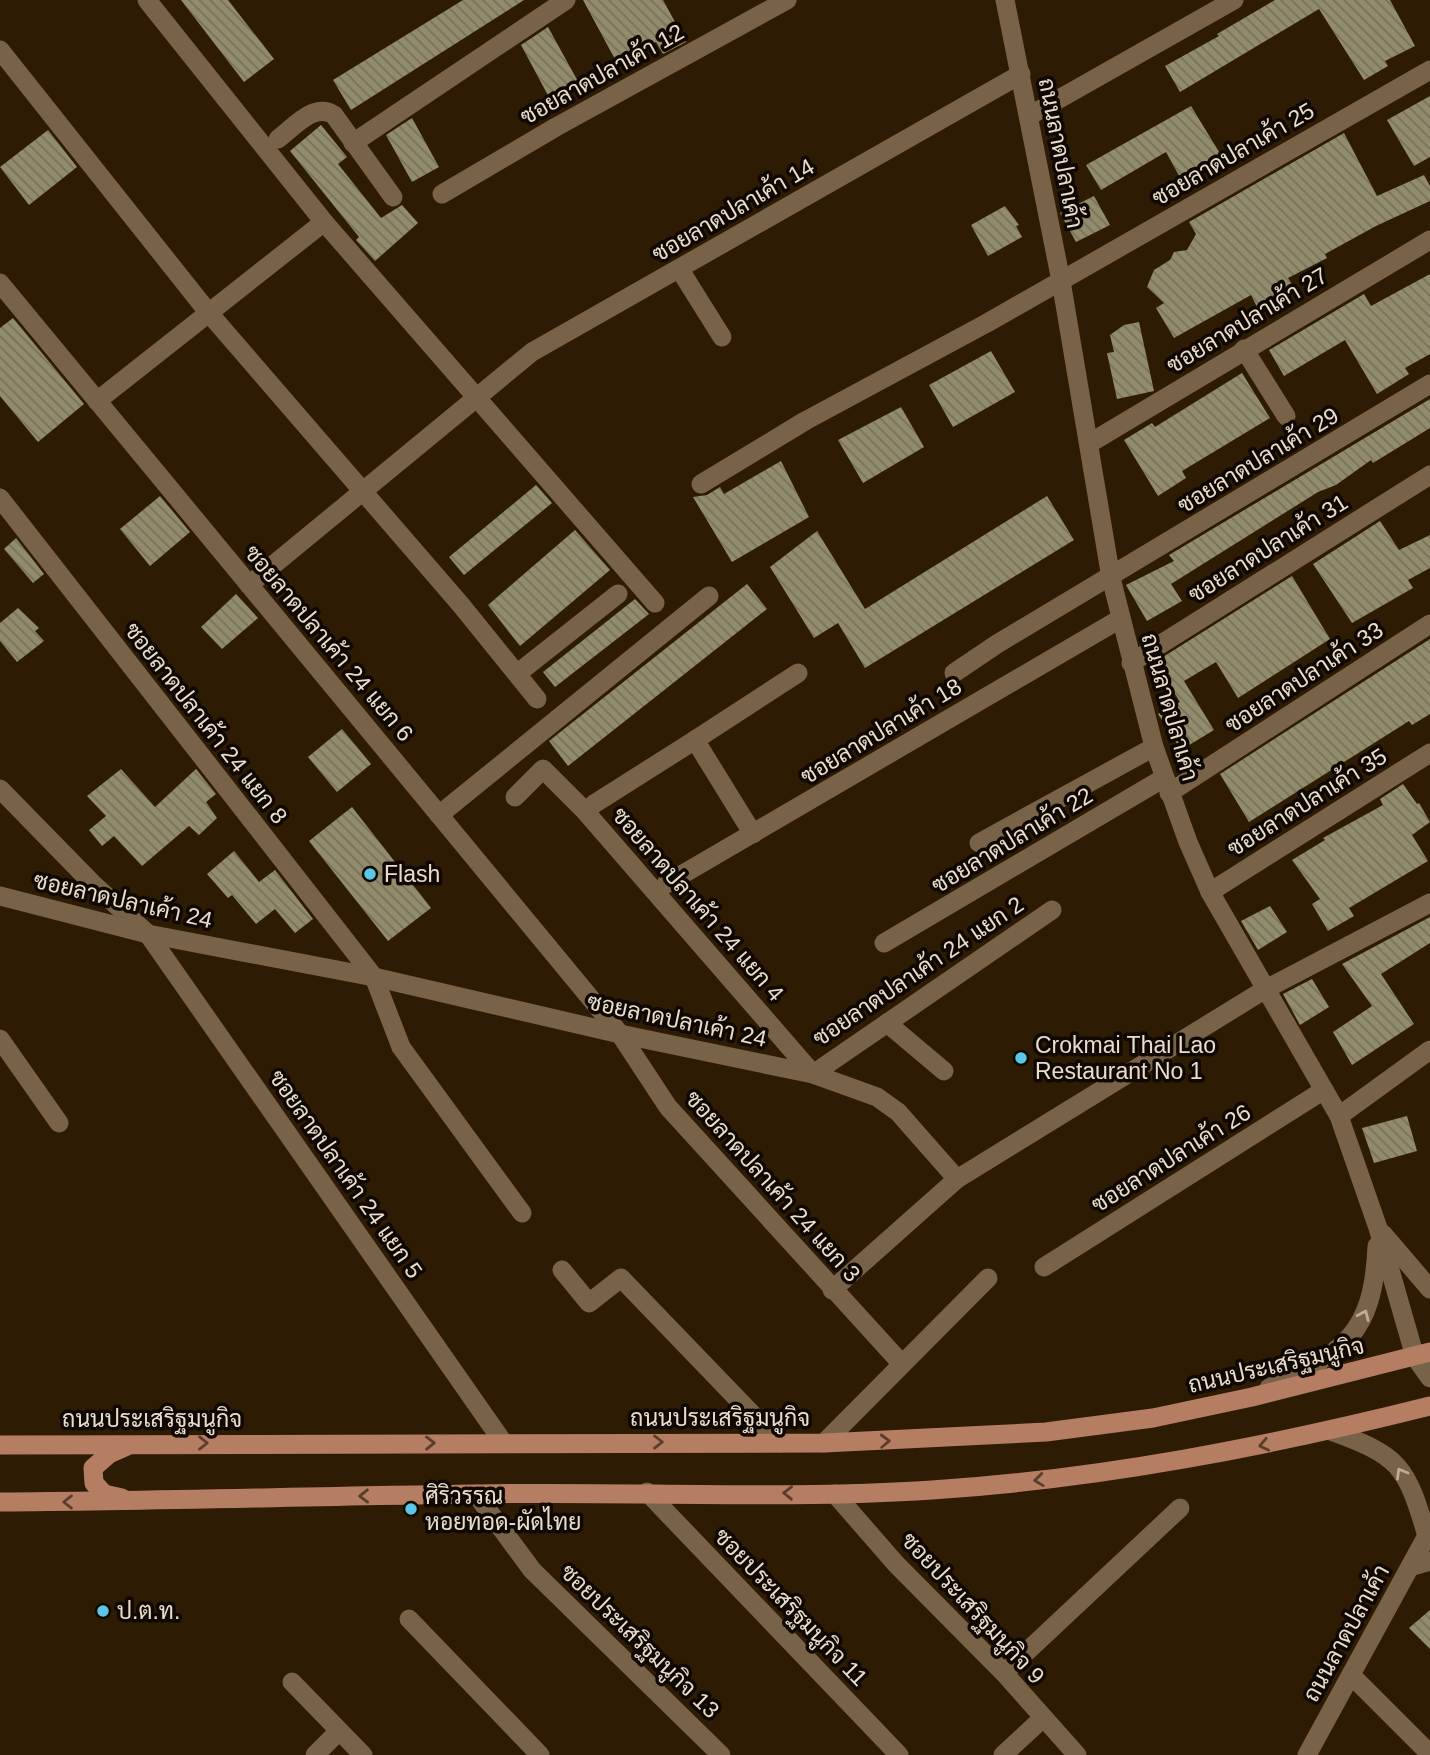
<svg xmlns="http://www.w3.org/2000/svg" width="1430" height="1755" viewBox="0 0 1430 1755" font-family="Helvetica,Sarabun,sans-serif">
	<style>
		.building { fill: url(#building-back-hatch) }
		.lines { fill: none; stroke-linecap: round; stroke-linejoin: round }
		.minor { stroke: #786248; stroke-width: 19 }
		.secondary { stroke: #786248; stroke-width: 19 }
		.primary { stroke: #b57d61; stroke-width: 19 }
		.oneway { stroke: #bcac98 }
		.oneway2 { stroke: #5a3d2d }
		.poi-dot { fill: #5bc7e7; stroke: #100802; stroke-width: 2.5 }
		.labels { text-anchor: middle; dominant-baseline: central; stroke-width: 7; stroke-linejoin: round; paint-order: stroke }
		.street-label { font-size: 23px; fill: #e9ddce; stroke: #100802 }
		.poi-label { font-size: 23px; fill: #e9ddce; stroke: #100802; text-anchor: start }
	</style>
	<defs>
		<pattern id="building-back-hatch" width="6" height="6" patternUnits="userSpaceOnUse" patternTransform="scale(1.75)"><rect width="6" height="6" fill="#918c6b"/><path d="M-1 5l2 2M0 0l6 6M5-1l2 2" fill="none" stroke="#77725b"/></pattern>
	</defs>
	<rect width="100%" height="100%" fill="#2e1b03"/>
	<!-- building -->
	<g class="building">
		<polygon points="181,0 228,0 274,59 244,82"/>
		<polygon points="463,0 524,0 351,110 333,80"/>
		<polygon points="583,0 663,0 686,42 663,54 656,42 617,63"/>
		<polygon points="1275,0 1390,0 1415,46 1385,61 1388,66 1364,80 1319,9 1180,92 1165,66 1219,36 1217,34"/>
		<polygon points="548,27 580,85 551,101 521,45"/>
		<polygon points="1430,96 1430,157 1414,166 1387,120"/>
		<polygon points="1191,106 1224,160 1183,183 1166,152 1101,190 1086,165"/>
		<polygon points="412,118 439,167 412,182 386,135"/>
		<polygon points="321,125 347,157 338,164 381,218 402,205 418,223 375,261 356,240 359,237 290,151"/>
		<polygon points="48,130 77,167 29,205 0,167"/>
		<polygon points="1344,133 1377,196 1424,175 1430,186 1430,201 1376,226 1325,254 1327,258 1288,278 1297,292 1260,313 1251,295 1174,338 1156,308 1164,303 1147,287 1154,270 1170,260 1174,252 1187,250 1196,234 1189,222"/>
		<polygon points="1094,196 1110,225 1076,242 1060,213"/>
		<polygon points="1005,206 1019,225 1016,226 1022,237 988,256 971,225"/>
		<polygon points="1430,274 1430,354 1405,368 1409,374 1377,394 1345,340 1284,376 1269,350 1364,294 1371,306"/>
		<polygon points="13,318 84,404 38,442 0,396 0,328"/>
		<polygon points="1139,322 1154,391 1117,399 1107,353 1114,352 1110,335 1124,325"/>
		<polygon points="991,351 1015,392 953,427 929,385"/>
		<polygon points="1242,373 1270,418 1182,471 1186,478 1158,496 1124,440 1152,423 1155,427"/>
		<polygon points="1430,399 1430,428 1373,463 1371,460 1336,485 1318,492 1171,584 1182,601 1147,621 1126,585 1174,561 1169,555"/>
		<polygon points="901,407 924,447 863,483 838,440"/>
		<polygon points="781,461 809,517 732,562 693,497 707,495 720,487 724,494"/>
		<polygon points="536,485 552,503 464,575 449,557"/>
		<polygon points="160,496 190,532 150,566 120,529"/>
		<polygon points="1047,496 1074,540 865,668 838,623 814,638 770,567 817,531 865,609"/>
		<polygon points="1380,521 1399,550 1430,535 1430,568 1408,580 1413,588 1352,623 1313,564"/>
		<polygon points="575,530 610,570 520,646 488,605"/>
		<polygon points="16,538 44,574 33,583 4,549"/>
		<polygon points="1292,576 1330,639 1238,698 1216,662 1184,681 1214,730 1181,750 1158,714 1180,702 1155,662"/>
		<polygon points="747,584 767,609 568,766 549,741"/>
		<polygon points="236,594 258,618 222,649 201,627"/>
		<polygon points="635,599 649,614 555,687 543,672"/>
		<polygon points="18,608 39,628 35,631 44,641 17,662 0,641 0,623"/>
		<polygon points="1430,639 1430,714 1412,725 1409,721 1249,822 1220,774"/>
		<polygon points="342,729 371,764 337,792 308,757"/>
		<polygon points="121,769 155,807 196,769 216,794 206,802 217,818 199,835 189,826 142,866 114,836 102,846 89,830 106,816 87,796"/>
		<polygon points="1403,784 1417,804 1419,803 1430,822 1412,835 1428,861 1349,908 1354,916 1328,931 1312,904 1320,899 1292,860 1325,840 1323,838 1383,805 1380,799"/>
		<polygon points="352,807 431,908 388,941 309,841"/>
		<polygon points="234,851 259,882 275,870 313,919 295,933 275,909 256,924 232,895 228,898 207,874"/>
		<polygon points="1270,906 1287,932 1258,950 1241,921"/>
		<polygon points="1430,917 1430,943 1381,974 1414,1024 1352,1065 1333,1032 1372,1006 1342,964"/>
		<polygon points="1312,979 1329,1007 1300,1025 1283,994"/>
		<polygon points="1407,1116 1417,1151 1374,1163 1362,1128"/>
		<polygon points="1430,1610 1430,1649 1409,1628"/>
	</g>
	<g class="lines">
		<!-- minor -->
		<g class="minor">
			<polyline points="147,0 324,222 655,603"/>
			<polyline points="0,50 208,312 461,605 537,699"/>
			<polyline points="1029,116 1234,0"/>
			<path d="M 278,139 C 294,127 314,102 334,115 L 393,197"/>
			<polyline points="353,143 566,0"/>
			<polyline points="442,194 556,127 787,0"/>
			<polyline points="680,270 722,337"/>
			<polyline points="0,283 620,1034 668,1107 901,1363"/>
			<polyline points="1244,349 1286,416"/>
			<polyline points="97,401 324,222"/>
			<polyline points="1090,443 1430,240"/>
			<polyline points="701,484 805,421 987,323 1430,70"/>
			<polyline points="0,498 374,977 401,1047 522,1213"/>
			<polyline points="249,585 532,352 1021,74"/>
			<polyline points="1131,663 1430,475"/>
			<polyline points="518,673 618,594"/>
			<polyline points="954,673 997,644 1430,384"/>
			<polyline points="0,789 92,883 148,934 503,1442"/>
			<polyline points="1169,793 1430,624"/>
			<polyline points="515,797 543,769 584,810 813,1074 1052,910"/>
			<polyline points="594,804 695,740"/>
			<polyline points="439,815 709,596"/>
			<polyline points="753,834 695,740 798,673"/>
			<polyline points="979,843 1154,747"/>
			<polyline points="666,884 1120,619"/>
			<polyline points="1210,892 1430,753"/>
			<polyline points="0,896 148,934 374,977 620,1034 813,1074 877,1097 898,1112 957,1179 1264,990 1430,903"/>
			<polyline points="884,943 1164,778"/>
			<polyline points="887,1023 944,1071"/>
			<polyline points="0,1039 59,1123"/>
			<polyline points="1339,1116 1430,1050"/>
			<polyline points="1044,1267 1324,1090"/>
			<polyline points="562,1270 589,1303 621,1278 780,1443"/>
			<polyline points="832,1290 957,1179"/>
			<polyline points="824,1443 988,1278"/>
			<polyline points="647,1492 899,1755"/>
			<polyline points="476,1494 532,1570 721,1755"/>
			<polyline points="835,1494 896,1564 1004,1673 1077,1755"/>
			<polyline points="1410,1567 1430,1561"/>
			<polyline points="409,1619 540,1755"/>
			<polyline points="1004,1673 1180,1508"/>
			<polyline points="1351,1675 1430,1754"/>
			<polyline points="292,1682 363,1755"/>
			<polyline points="315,1755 339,1731"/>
			<polyline points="1003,1755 1043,1718"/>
		</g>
		<!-- secondary -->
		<g class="secondary">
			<polyline points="1005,0 1061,281 1111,578 1154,747 1188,842 1210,892 1339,1116 1378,1228 1415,1357 1430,1378"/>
			<polyline points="1383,1234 1430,1289"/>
			<path d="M 1269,1388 C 1344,1351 1373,1336 1377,1246"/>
			<path d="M 1331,1431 C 1400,1456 1406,1465 1427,1536"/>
			<polyline points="1307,1755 1430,1530"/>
		</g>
		<!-- primary -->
		<g class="primary">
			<polyline points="0,1445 824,1443 1046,1432 1153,1418 1252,1397 1430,1352"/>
			<polyline points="122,1498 104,1494 94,1483 93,1468 109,1454 127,1446"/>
			<path d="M 0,1502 C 159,1501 318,1496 477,1494 C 628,1491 781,1500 932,1490 C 1101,1479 1266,1447 1430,1406"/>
		</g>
	</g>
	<!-- one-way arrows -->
	<defs><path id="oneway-chevron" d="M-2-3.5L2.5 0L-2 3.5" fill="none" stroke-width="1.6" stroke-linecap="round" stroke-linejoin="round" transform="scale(1.75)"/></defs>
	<g class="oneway">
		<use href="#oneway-chevron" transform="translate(1364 1315) rotate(-66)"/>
		<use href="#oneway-chevron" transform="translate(1401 1473) rotate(-120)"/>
	</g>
	<g class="oneway2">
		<use href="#oneway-chevron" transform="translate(885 1441) rotate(-2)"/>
		<use href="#oneway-chevron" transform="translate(658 1442)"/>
		<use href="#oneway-chevron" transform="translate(203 1443)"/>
		<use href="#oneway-chevron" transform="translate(430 1443) rotate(-1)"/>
		<use href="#oneway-chevron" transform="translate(1264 1445) rotate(168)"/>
		<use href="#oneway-chevron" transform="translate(1039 1480) rotate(173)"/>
		<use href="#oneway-chevron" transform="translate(788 1493) rotate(-179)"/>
		<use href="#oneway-chevron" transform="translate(364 1496) rotate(179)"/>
		<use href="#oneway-chevron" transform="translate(68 1502) rotate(-180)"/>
	</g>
	<!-- markers -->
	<g class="poi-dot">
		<circle cx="370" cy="874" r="7"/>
		<circle cx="1021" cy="1058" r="7"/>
		<circle cx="411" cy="1509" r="7"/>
		<circle cx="103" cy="1611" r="7"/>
	</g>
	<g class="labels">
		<!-- street labels -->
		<g class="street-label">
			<text transform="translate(602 74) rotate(-29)">ซอยลาดปลาเค้า 12</text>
			<text transform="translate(1061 153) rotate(79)">ถนนลาดปลาเค้า</text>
			<text transform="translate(1233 154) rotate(-30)">ซอยลาดปลาเค้า 25</text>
			<text transform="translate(733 210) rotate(-30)">ซอยลาดปลาเค้า 14</text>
			<text transform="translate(1247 320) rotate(-31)">ซอยลาดปลาเค้า 27</text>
			<text transform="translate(1258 460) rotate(-31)">ซอยลาดปลาเค้า 29</text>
			<text transform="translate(1268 548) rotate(-32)">ซอยลาดปลาเค้า 31</text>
			<text transform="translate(329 643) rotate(50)">ซอยลาดปลาเค้า 24 แยก 6</text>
			<text transform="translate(1304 677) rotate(-33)">ซอยลาดปลาเค้า 33</text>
			<text transform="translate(1170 707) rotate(74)">ถนนลาดปลาเค้า</text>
			<text transform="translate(206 723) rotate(52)">ซอยลาดปลาเค้า 24 แยก 8</text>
			<text transform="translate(881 731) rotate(-31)">ซอยลาดปลาเค้า 18</text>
			<text transform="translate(1307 802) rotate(-32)">ซอยลาดปลาเค้า 35</text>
			<text transform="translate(1012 840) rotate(-31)">ซอยลาดปลาเค้า 22</text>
			<text transform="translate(123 900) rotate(13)">ซอยลาดปลาเค้า 24</text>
			<text transform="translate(698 904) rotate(49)">ซอยลาดปลาเค้า 24 แยก 4</text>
			<text transform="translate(918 971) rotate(-34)">ซอยลาดปลาเค้า 24 แยก 2</text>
			<text transform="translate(677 1020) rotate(12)">ซอยลาดปลาเค้า 24</text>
			<text transform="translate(1171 1158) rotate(-32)">ซอยลาดปลาเค้า 26</text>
			<text transform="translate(346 1174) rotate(55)">ซอยลาดปลาเค้า 24 แยก 5</text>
			<text transform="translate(773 1186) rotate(48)">ซอยลาดปลาเค้า 24 แยก 3</text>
			<text transform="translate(1276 1365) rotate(-13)">ถนนประเสริฐมนูกิจ</text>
			<text x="720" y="1418">ถนนประเสริฐมนูกิจ</text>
			<text x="152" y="1419">ถนนประเสริฐมนูกิจ</text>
			<text transform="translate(791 1607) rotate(46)">ซอยประเสริฐมนูกิจ 11</text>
			<text transform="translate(973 1608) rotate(47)">ซอยประเสริฐมนูกิจ 9</text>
			<text transform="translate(1346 1633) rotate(-61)">ถนนลาดปลาเค้า</text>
			<text transform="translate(640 1641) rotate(44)">ซอยประเสริฐมนูกิจ 13</text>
		</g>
		<!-- poi labels -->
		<g class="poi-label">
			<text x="384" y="874">Flash</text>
			<text x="1035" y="1045">Crokmai Thai Lao<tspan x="1035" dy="26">Restaurant No 1</tspan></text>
			<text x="425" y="1496">ศิริวรรณ<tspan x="425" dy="26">หอยทอด-ผัดไทย</tspan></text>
			<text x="117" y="1611">ป.ต.ท.</text>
		</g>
	</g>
</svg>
